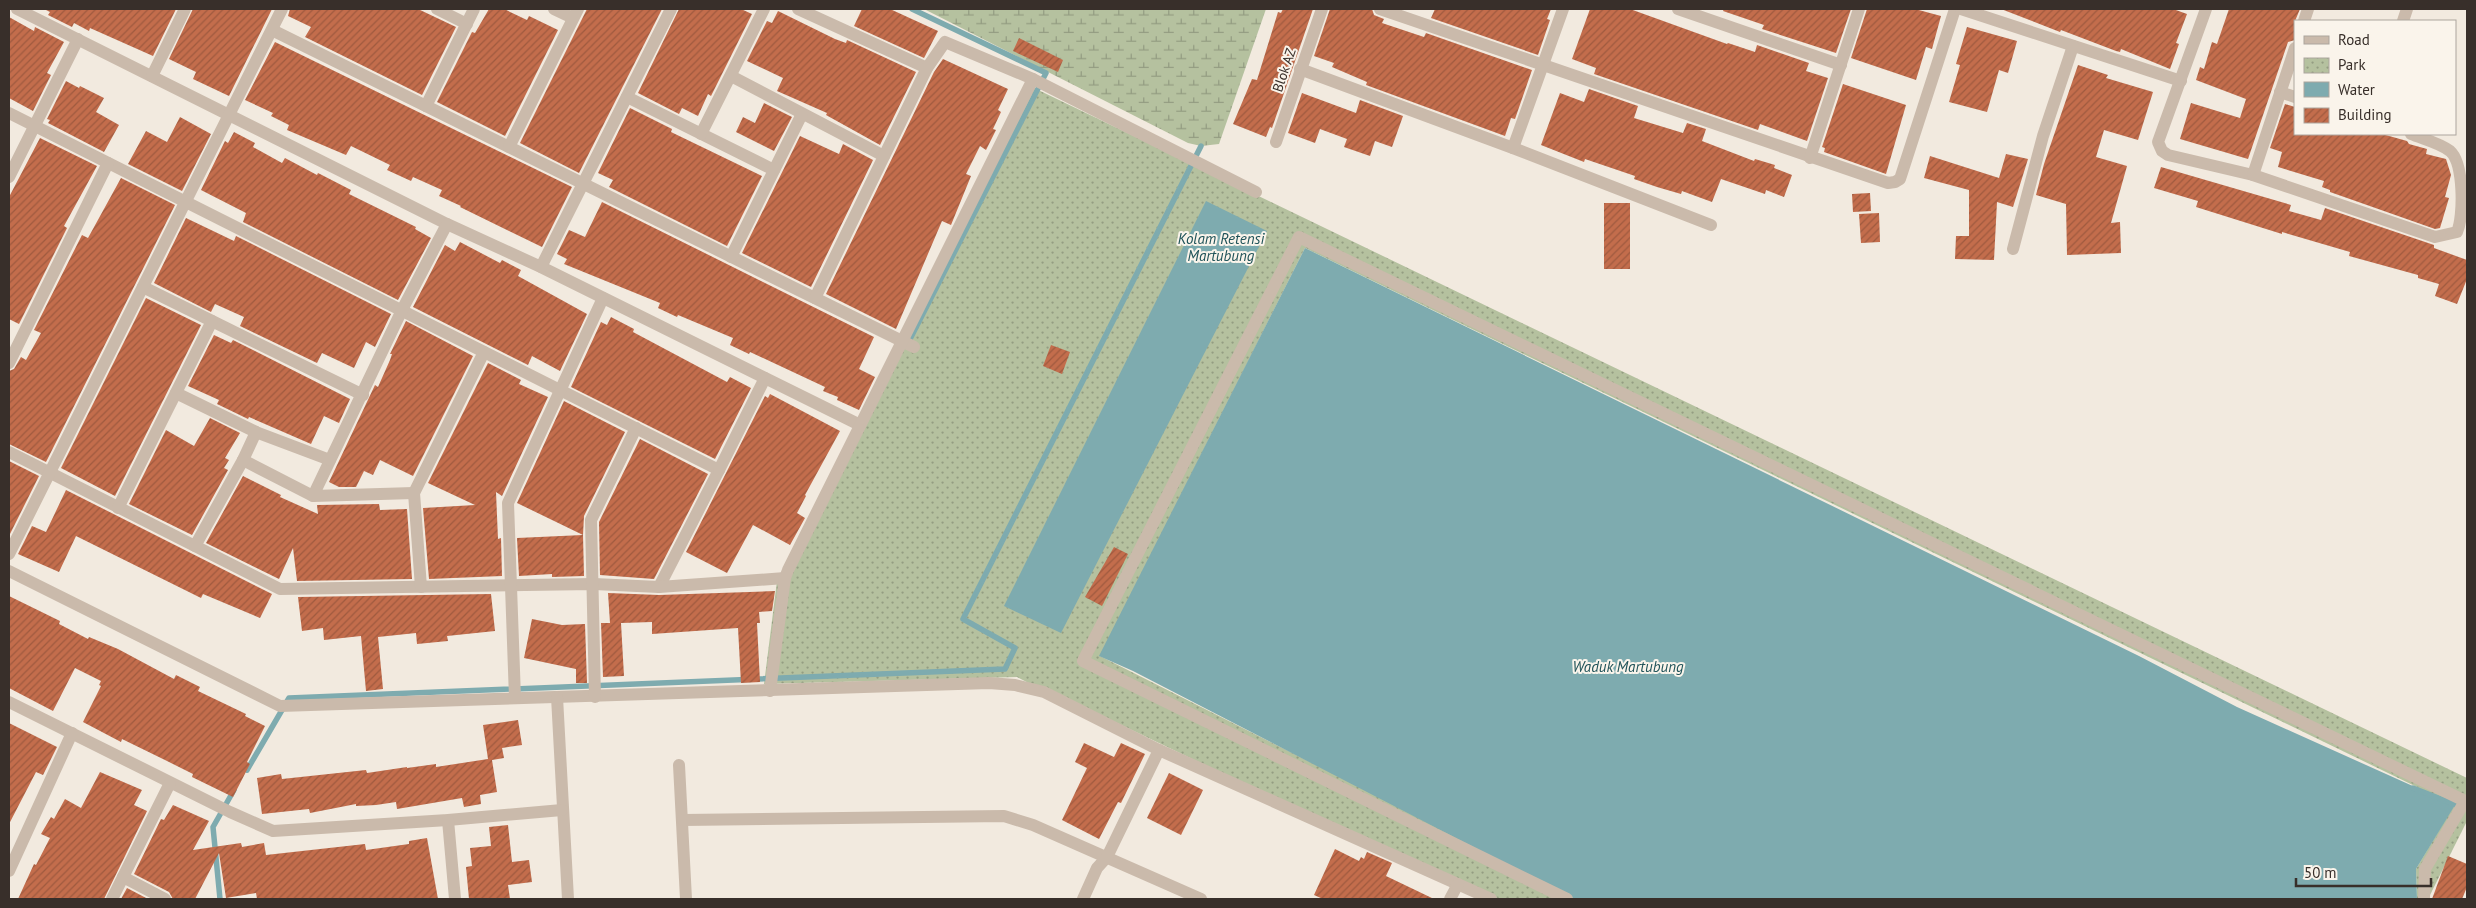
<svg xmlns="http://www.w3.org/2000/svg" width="2476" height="908" viewBox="0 0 2476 908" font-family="'PT Sans',sans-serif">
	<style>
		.wetland { fill: url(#wetland-marsh) }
		.park { fill: url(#park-dots) }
		.water { fill: #7eabaf }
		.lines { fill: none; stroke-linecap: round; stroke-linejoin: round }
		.stream { stroke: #7eabaf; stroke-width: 5.5 }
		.building { fill: url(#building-hatch) }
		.street { stroke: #cabaab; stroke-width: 12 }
		.labels { text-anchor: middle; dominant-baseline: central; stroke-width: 4; stroke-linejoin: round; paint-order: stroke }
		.street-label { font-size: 14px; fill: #382f2a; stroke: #faf4eb }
		.water-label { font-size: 15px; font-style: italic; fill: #205359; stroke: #faf4eb }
	</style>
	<defs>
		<pattern id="wetland-marsh" width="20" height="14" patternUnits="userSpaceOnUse" patternTransform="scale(1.25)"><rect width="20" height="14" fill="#b5c19f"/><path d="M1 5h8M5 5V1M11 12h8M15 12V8" fill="none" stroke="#949d82"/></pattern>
		<pattern id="park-dots" width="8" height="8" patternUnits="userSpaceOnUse" patternTransform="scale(1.25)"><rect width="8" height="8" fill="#b5c19f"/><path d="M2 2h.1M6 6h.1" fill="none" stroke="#949d82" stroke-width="1.8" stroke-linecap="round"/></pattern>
		<pattern id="building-hatch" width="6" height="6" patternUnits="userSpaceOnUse" patternTransform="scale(1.25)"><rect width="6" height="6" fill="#c36d4c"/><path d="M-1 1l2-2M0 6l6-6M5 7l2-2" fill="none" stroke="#9f5a3f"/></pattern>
	</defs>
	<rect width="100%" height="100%" fill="#f2eadf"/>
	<!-- wetland -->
	<polygon class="wetland" points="924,9 1266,9 1219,144 1201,146 1188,143"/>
	<!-- park -->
	<polygon class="park" points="1032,87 2467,778 2467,821 2428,899 2417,899 2416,869 2454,805 1305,248 1100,656 1582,899 1485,899 1069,700 1067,703 1017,677 764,684 777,581"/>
	<!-- water -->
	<g class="water">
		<polygon points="1206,201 1267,231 1061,633 1004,606"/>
		<polygon points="1305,248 2139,656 2237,707 2455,805 2416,869 2417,899 1574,899 1133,671 1099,656"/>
	</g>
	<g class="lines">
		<!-- stream -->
		<g class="stream">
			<polyline points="908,343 1046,73 912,9"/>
			<polyline points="247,770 289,698 1005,669 1015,648 963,619 1201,146"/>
			<polyline points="2413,788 2461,807"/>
			<polyline points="220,899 213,827 234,790"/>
		</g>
	</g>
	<!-- building -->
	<g class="building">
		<polygon points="44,9 176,9 153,56 90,28 89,31 74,23 72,27 48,15 50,12"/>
		<polygon points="193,9 272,9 229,96 193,79 196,72 169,59"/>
		<polygon points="290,9 418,9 456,27 422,95 305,37 311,27 288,16"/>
		<polygon points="489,9 504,9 527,20 529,16 558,30 505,136 437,102 472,32 475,33"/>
		<polygon points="587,9 662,9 579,173 520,143"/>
		<polygon points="679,9 741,9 752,14 711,96 708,94 698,116 682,108 679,114 638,93"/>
		<polygon points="862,9 890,9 938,31 924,58 854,26"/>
		<polygon points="1283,9 1313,9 1272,128 1270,127 1266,137 1233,124 1252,79 1257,80 1278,12 1281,13"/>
		<polygon points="1330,9 1372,9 1374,15 1384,19 1382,23 1424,37 1426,33 1532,70 1515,119 1511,118 1505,136 1366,85 1367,82 1332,67 1334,63 1314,56"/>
		<polygon points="1435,9 1551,9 1547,19 1550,20 1538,55 1431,18"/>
		<polygon points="1590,9 1630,9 1727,44 1728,43 1755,52 1757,45 1809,63 1806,71 1828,78 1807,141 1760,124 1758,130 1594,74 1596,68 1572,59"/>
		<polygon points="1724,9 1851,9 1836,53 1762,29 1764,25 1723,11"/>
		<polygon points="1867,9 1915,9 1941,16 1932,49 1926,47 1916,80 1851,58"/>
		<polygon points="2001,9 2173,9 2187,14 2176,43 2179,44 2170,69 2121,49 2120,52 2116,51 2061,30 2060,32"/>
		<polygon points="2229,9 2300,9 2295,21 2295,40 2288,42 2248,159 2180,139 2191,103 2240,118 2246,99 2196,80 2200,67 2204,69 2212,42 2217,44"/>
		<polygon points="778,11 835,39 846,43 847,40 916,72 880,145 826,115 827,113 777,91 783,78 747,61 767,21 772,23"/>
		<polygon points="9,17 34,31 35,27 64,42 47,73 51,75 33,111 9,98"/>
		<polygon points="1967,27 2017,41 2008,73 1999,70 1987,112 1949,102 1960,65 1956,64"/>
		<polygon points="1019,38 1063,60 1058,72 1013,51"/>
		<polygon points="275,42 572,187 542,247 460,207 461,206 439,196 442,190 413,177 411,181 387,170 390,165 351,146 346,155 287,130 289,125 271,116 273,113 245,100"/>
		<polygon points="943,59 1008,89 998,110 1001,112 993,129 996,130 986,150 980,146 966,174 971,176 951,225 942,221 896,329 826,294 934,72"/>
		<polygon points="2078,65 2108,75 2106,78 2153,92 2138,140 2104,130 2096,157 2127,166 2111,223 2120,222 2121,253 2067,255 2066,204 2036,195 2044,164"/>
		<polygon points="66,81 79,88 80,86 104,98 96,112 119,125 104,152 48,123 50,120 47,119"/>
		<polygon points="1843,84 1906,105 1886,174 1824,152 1825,148 1822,147"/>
		<polygon points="1589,89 1638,106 1634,118 1683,133 1687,123 1706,129 1702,141 1754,161 1755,159 1775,165 1774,168 1792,175 1784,197 1766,190 1765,194 1721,179 1712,202 1682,191 1681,194 1657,187 1634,179 1635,176 1585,159 1584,162 1541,145 1560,93 1584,102"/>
		<polygon points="1302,93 1356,113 1360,100 1403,116 1392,147 1375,141 1370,156 1344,147 1347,139 1320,129 1315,143 1288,133"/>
		<polygon points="764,103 792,117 774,151 736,132 743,117 755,123"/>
		<polygon points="2285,104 2295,107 2295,134 2382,134 2407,141 2409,144 2427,149 2426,154 2446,159 2451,175 2445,197 2449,198 2440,228 2435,229 2330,192 2330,190 2322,187 2324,181 2278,167 2282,152 2270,148"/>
		<polygon points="630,108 672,129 671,132 762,176 727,246 609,187 613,180 598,173"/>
		<polygon points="180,117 211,134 182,191 128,164 146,131 167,142"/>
		<polygon points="234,132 255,143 253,147 282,163 285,158 317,175 318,173 351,190 349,194 416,227 415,229 431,238 398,300 243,222 246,213 201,190 225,141 228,143"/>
		<polygon points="800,136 839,154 843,144 873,160 811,287 742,253"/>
		<polygon points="40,138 97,166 64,226 67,228 19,324 9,319 9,197"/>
		<polygon points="2006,154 2028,159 2013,207 1997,202 1994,260 1955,259 1956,236 1969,236 1969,190 1924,178 1930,156 1999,178"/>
		<polygon points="2161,167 2291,205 2289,211 2321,220 2325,208 2434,245 2434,248 2467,260 2467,279 2457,304 2435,296 2439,284 2418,278 2418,275 2349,256 2350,252 2282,232 2282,234 2196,207 2198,201 2154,188"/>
		<polygon points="121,178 175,205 46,462 9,444 9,371 14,369 21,357 26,360 41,333 34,330 82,235 88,238"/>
		<polygon points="1870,193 1871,211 1853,212 1852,194"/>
		<polygon points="602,202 874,337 859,369 875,377 859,410 837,400 838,397 823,391 825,387 750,352 749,354 730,345 733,338 678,315 677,317 658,308 660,303 564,264 567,259 557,254 569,230 585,237"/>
		<rect x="1604" y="203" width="26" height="66"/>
		<polygon points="1879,213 1880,242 1861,243 1859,214"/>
		<polygon points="186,218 234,241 236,236 391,314 375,347 366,342 354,368 322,353 317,363 240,326 244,317 215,304 211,312 154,283"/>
		<polygon points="460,242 500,263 502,260 521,270 518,276 587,314 560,371 532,356 528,365 413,307 445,245 455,251"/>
		<polygon points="146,298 201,325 115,496 61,468"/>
		<polygon points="611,317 634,329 633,332 727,382 730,377 751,388 715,459 571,387 601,322 607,325"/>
		<polygon points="406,321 473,356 413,476 380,460 373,475 364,471 356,487 339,487 329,482 375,385 378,387 390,360 392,354 390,354"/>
		<polygon points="214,335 231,343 233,340 350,399 339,423 324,416 311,444 249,417 248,419 217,404 219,400 188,386"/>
		<polygon points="1051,345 1070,352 1062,374 1043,366"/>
		<polygon points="488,363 521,380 519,384 548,397 502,496 496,492 498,539 501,538 502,576 429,579 423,508 475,505 428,483"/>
		<polygon points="770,394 840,431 805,495 806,496 797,513 805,518 790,545 753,525 727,573 686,552 765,396 768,398"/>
		<polygon points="564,401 625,432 584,516 583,535 517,503"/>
		<polygon points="210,418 240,433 225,458 229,460 224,468 228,470 192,535 129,504 166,430 194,446"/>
		<polygon points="640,439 708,474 654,579 600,575 599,522"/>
		<polygon points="9,461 39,476 9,536"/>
		<polygon points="243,476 281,495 280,497 318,514 317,505 379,504 380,510 407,509 412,579 297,581 293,548 279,579 206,543"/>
		<polygon points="66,490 272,594 260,618 203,594 201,598 76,536 59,572 18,554 32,526 46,532"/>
		<polygon points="583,535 584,576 552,577 552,574 519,576 517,538"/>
		<polygon points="1114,547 1128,554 1102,606 1085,597"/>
		<polygon points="775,591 772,611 759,612 760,623 757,623 760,682 741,683 738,628 652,634 652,622 621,623 624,676 603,677 601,623 610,623 608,593 659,595"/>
		<polygon points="491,594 495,631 447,636 448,641 417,644 416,633 378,637 383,689 366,691 361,636 324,640 323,628 302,631 298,597"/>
		<polygon points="9,596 60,621 59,624 88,639 89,637 118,649 174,679 176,675 200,687 198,691 246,714 245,716 265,726 247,762 250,764 233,797 192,777 193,774 165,760 122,739 121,742 83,722 101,686 99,685 101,681 75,668 53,711 9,688"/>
		<polygon points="532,619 562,625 585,624 587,683 576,683 576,669 524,658"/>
		<polygon points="518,720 522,745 502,748 504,758 492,760 497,792 480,795 481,804 464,807 462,798 397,809 396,802 376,805 356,806 356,804 310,813 309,809 262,814 257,778 281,774 282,779 366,770 367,773 407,767 407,768 436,764 436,767 488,759 483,725"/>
		<polygon points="9,723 57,747 43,775 36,772 9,824"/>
		<polygon points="1084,743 1114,757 1121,743 1145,754 1121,803 1118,802 1099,839 1062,820 1087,768 1075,762"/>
		<polygon points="100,772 142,790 134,805 147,811 104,899 18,899 34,864 36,865 50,838 41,834 51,817 54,819 65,799 81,808"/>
		<polygon points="1169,773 1203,790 1181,835 1147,818"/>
		<polygon points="173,805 209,821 193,850 241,843 242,847 264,843 266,855 365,844 366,850 409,844 409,841 427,838 438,899 257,899 256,893 226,898 219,853 195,899 173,899 169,892 134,874 161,819 164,820"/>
		<polygon points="508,825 512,862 529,860 532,882 508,885 510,899 469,899 466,867 472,866 470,848 491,846 489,827"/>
		<polygon points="1335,849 1359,861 1361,857 1364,859 1367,852 1392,863 1386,876 1434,899 1323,899 1314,895"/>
		<polygon points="2448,856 2467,864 2467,887 2462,899 2432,899"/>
		<polygon points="127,888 148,899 121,899"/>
	</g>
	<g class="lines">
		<!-- street -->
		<g class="street">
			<polyline points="17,9 447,224 541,267 860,425"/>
			<polyline points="437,9 467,24"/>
			<polyline points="554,9 573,18"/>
			<polyline points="798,9 927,68"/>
			<polyline points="1380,9 1888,183 1895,182 1900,179 1955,9"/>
			<polyline points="1678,9 1841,65"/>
			<polyline points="1961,9 2181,81"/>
			<polyline points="2206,9 2158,142 2162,151 2168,155 2253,175"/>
			<polyline points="2304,21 2308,9"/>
			<polyline points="2403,21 2407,9"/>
			<polyline points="272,30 914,347"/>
			<path d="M 2295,48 L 2253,175 L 2435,237 L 2457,232 C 2464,216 2464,163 2450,151 C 2440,143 2423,139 2411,134"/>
			<polyline points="1300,69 1513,148 1711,225"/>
			<polyline points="152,76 185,9"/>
			<polyline points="731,76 884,156"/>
			<polyline points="2280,92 2295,97"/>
			<polyline points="627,97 774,170"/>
			<polyline points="426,106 474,9"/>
			<polyline points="9,113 719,470 659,587"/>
			<polyline points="701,134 764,9"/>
			<polyline points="1276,142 1322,9"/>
			<polyline points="509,147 578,9"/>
			<polyline points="1513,148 1563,9"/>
			<polyline points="1810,158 1859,9"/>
			<polyline points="9,177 78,39"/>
			<polyline points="2013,249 2043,136 2073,46"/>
			<polyline points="731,257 802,114"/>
			<polyline points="541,267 671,9"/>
			<polyline points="815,298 927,68 945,42 1033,79 1256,192"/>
			<polyline points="212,321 363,395"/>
			<polyline points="9,363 108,163"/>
			<polyline points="176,393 256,432"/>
			<polyline points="9,452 280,589 594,584 659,587 785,578"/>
			<polyline points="243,460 313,496"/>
			<polyline points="719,470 765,378"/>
			<polyline points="414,493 313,496 402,310 447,224"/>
			<polyline points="118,508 212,321 143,287"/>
			<polyline points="195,546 243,460 256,432 330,460"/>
			<polyline points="9,554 282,9"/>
			<polyline points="9,571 280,706 989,683 1015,685 1044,692 1159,750 1491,899"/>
			<polyline points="421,587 414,493 484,352"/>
			<polyline points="770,691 785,578 788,570 1033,79"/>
			<polyline points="557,697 568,899"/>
			<polyline points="595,697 591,520 636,428"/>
			<polyline points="515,698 508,503 603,298"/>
			<polyline points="9,702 230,812 273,831 448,820 562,810"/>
			<polyline points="679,765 686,899"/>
			<polyline points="448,820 455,899"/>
			<polyline points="683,820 1004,816 1033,825 1201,899"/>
			<polyline points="9,871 72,733"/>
			<polyline points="123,877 165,899"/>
			<polyline points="112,899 170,783"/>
			<polyline points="1083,899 1097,868 1107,857 1159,750"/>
			<polyline points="1450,899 1458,884"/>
			<polyline points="1567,899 1083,661 1299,237 2465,801 2425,869 2424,899"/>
		</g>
	</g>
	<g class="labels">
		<!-- street labels -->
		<g class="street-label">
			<text transform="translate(1284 70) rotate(-71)">Blok AZ</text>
		</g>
		<!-- water labels -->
		<g class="water-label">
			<text x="1221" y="238">Kolam Retensi<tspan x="1221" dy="17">Martubung</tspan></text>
			<text x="1628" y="666">Waduk Martubung</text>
		</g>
	</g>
	<!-- border -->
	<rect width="2476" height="908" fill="none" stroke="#382f2a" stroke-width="20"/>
	<!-- legend -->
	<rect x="2294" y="20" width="162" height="115" fill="#faf4eb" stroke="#aca59e"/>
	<rect x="2304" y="36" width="25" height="8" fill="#cabaab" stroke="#aca59e"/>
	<text x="2338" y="45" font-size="15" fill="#382f2a">Road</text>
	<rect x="2304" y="58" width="25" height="15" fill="url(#park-dots)" stroke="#aca59e"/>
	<text x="2338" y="70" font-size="15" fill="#382f2a">Park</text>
	<rect x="2304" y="82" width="25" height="15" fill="#7eabaf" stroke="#aca59e"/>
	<text x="2338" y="95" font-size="15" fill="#382f2a">Water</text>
	<rect x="2304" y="108" width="25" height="15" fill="url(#building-hatch)" stroke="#aca59e"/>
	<text x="2338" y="120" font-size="15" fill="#382f2a">Building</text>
	<!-- scale -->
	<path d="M2296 878v8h135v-8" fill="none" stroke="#382f2a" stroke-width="2.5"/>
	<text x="2304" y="878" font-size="15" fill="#382f2a" stroke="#faf4eb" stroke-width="4" paint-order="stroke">50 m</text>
</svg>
